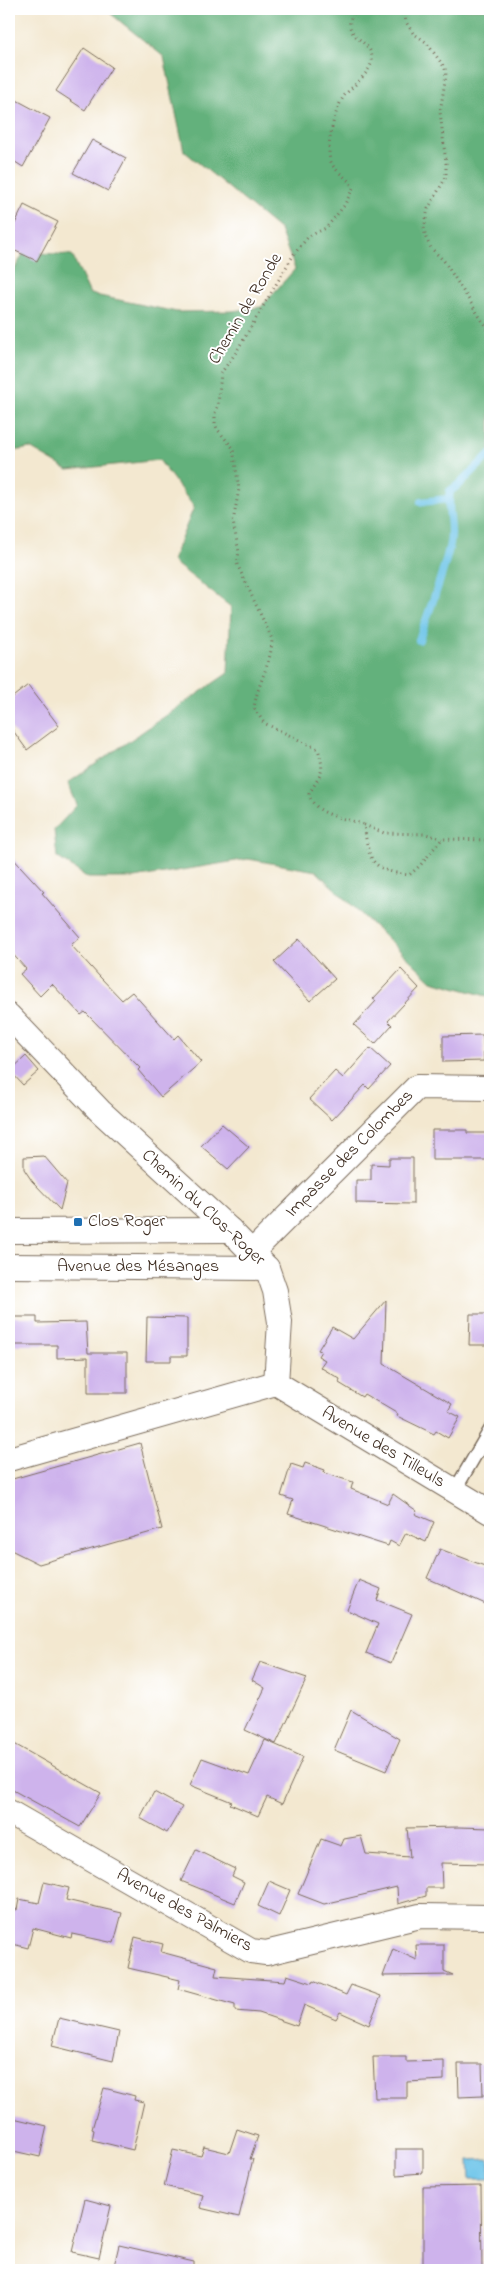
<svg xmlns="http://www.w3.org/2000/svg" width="499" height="2279" viewBox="0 0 499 2279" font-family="'Indie Flower',sans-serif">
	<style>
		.forest { fill: #64b17b; stroke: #506e4c }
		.water { fill: #6cc4e9; stroke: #547784 }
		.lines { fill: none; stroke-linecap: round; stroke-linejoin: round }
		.stream { stroke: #6cc4e9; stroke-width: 8 }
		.building { fill: #ceb3ec }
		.service-casing { stroke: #7b6c5c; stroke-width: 15 }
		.minor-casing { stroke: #7b6c5c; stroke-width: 26 }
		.path { stroke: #7b6c5c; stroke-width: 3; stroke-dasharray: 1 4; stroke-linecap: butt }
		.service { stroke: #fff; stroke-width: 12 }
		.minor { stroke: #fff; stroke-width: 24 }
		.poi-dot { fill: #1f6fb2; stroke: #fff; stroke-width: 2 }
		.labels { text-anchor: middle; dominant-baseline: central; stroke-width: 4; stroke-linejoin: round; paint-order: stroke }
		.street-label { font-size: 18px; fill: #3b2a1e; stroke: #fff }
		.poi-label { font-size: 18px; fill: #3b2a1e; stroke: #fff; text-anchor: start }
	</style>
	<rect width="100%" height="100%" fill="#fff"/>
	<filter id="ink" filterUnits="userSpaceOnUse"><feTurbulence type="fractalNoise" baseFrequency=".02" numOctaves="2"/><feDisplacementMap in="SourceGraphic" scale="10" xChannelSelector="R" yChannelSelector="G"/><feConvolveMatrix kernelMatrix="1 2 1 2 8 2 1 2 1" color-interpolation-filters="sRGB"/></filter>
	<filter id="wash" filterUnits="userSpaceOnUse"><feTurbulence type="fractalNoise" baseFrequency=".0096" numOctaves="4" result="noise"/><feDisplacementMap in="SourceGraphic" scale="20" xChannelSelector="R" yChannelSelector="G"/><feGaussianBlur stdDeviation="1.12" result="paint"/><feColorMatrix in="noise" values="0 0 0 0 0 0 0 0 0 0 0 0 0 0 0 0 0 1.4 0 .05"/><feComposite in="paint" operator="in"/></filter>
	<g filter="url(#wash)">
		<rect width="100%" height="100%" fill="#f3e8d0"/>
		<!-- forest -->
		<polygon class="forest" points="105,9 490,9 490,997 432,981 316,871 248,859 134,878 88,878 57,857 54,830 77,805 68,783 228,673 231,607 172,561 194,507 159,460 68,470 30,448 9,452 9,280 24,252 72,255 90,294 177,312 232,311 261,307 295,269 280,230 184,151 164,57"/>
		<!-- water -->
		<polygon class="water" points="490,2159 490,2179 470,2179 469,2160"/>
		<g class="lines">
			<!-- stream -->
			<g class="stream">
				<polyline points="421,502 448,499"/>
				<path d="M 419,640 C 430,608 443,576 450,544 C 454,525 446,509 450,491 L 461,483 L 490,454"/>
			</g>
		</g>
		<g id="blocks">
			<!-- building -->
			<g class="building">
				<polygon points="84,48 112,67 85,110 56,91"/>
				<polygon points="9,96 50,118 23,167 9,158"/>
				<polygon points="92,140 126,158 108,191 73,173"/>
				<polygon points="24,205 58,222 37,261 9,248 13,241 9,239 9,236"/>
				<polygon points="28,685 59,726 27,750 9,725 9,700"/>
				<polygon points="9,854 44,892 42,893 80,937 71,945 100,977 122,1000 132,992 174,1039 178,1035 201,1062 161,1097 138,1070 140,1068 85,1012 81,1015 52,984 40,996 20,974 26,969 9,950"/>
				<polygon points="299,939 335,979 310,1001 274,962"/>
				<polygon points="401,969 419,988 388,1021 392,1025 375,1044 354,1025 376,1001 373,999"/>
				<polygon points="483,1035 484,1061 443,1062 443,1036"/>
				<polygon points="370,1048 390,1066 369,1089 365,1085 332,1120 309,1099 335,1071 343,1078"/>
				<polygon points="26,1056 39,1071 23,1085 10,1071"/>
				<polygon points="222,1124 249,1147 228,1169 201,1146"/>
				<polygon points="432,1130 467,1130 467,1133 490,1133 490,1160 432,1160"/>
				<polygon points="44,1156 67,1183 60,1210 32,1181 24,1169 24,1157"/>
				<polygon points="389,1158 413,1158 413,1204 356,1203 356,1180 371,1180 371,1164 389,1165"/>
				<polygon points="386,1300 384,1364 452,1404 448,1411 460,1417 448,1438 436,1431 434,1434 397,1416 398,1414 364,1394 362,1397 339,1383 340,1379 320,1367 325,1360 318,1356 321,1351 318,1350 332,1327 353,1339"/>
				<polygon points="470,1314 490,1314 490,1345 469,1345"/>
				<polygon points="9,1317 37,1317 37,1323 86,1322 88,1353 127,1353 127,1393 88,1393 88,1357 57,1358 57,1345 9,1345"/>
				<polygon points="147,1317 187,1318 187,1356 171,1356 171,1361 146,1361"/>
				<polygon points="140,1443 162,1529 39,1564 9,1549 9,1480"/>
				<polygon points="305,1463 325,1470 324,1473 353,1482 351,1489 388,1504 393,1494 417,1511 415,1514 434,1522 426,1542 406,1533 399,1546 390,1541 388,1546 288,1514 293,1500 281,1496 291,1464 303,1468"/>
				<polygon points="440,1549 490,1568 490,1606 427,1578"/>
				<polygon points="359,1580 381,1589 377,1600 412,1614 391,1663 366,1653 378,1624 347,1610"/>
				<polygon points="260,1662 307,1678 276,1744 245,1730 265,1688 252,1680"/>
				<polygon points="351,1710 400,1739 386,1771 334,1750"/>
				<polygon points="265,1740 303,1757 282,1804 267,1797 258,1816 230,1804 232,1802 190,1785 202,1758 249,1775"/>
				<polygon points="9,1741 101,1793 80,1827 9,1788"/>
				<polygon points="154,1792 182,1807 167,1833 140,1818"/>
				<polygon points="459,1827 490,1828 490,1864 441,1863 442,1888 426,1888 426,1896 398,1904 397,1887 324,1904 298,1894 321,1839 341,1846 344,1839 361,1836 366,1854 410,1857 407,1828"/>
				<polygon points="196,1850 235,1869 232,1876 244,1882 235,1903 181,1881"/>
				<polygon points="269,1881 290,1890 279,1916 258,1906"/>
				<polygon points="44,1882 69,1888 66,1900 122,1913 114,1943 72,1934 71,1938 33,1928 28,1948 9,1943 9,1908 17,1910 19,1899 39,1903"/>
				<polygon points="135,1937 163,1944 161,1952 217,1967 215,1976 285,1981 287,1975 312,1983 313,1981 346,1995 351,1985 381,1996 369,2025 340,2012 336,2019 304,2005 297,2026 259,2013 235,2011 235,2005 178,1989 180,1980 128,1968"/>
				<polygon points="416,1945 444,1945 444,1971 453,1975 383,1976 393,1949 417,1960"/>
				<polygon points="59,2018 119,2032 113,2061 52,2046"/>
				<polygon points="373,2057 406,2057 406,2062 444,2061 444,2080 407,2082 407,2098 375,2098"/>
				<polygon points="458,2064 482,2064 483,2096 459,2097"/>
				<polygon points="104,2088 135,2096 134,2100 144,2102 133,2150 92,2140 94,2130 92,2129"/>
				<polygon points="9,2117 47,2126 40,2157 9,2150"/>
				<polygon points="237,2129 258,2136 250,2159 253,2159 239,2217 200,2208 203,2195 164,2186 173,2150 201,2156 204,2147 229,2153"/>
				<polygon points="396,2149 423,2149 423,2173 396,2175"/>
				<polygon points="481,2186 482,2269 423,2270 423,2187"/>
				<polygon points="85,2199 111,2206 99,2258 72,2252"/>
				<polygon points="119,2245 194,2262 194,2270 113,2270"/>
			</g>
		</g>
	</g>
	<g filter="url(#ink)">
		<use href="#blocks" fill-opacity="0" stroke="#7b6c5c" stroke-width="1"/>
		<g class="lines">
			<!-- service casing -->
			<g class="service-casing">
				<polyline id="service" points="455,1490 490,1430"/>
			</g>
			<!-- minor casing -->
			<g class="minor-casing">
				<g id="minor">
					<polyline points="9,1016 100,1111 230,1230 267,1268 275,1291 280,1322 276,1383"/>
					<polyline points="9,1231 230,1230"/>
					<polyline points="252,1252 417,1087 490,1088"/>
					<polyline points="9,1266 267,1268"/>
					<polyline points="276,1383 490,1512"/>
					<polyline points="9,1459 276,1383"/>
					<polyline points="9,1812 251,1951 266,1953 420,1916 490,1917"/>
				</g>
			</g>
			<!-- path -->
			<g class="path">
				<path d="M 356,9 C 335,38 374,38 372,60 C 370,74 352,86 344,96 C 335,109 326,144 330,159 C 333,172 348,176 353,188 L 344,206 L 326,228 L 309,236 L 294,254 L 235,354 L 221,373 L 218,405 L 215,413 L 215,423 L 217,429 L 233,448 L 239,489 L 233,522 L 239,552 L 237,564 L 272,639 C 272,663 257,684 254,708 L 264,723 L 318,749 C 326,774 320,774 309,794 C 315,817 345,817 364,825 C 369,861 370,870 409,875 C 424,864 429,853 442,839 L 490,840"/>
				<polyline points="404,9 406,22 413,33 426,42 445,68 446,75 440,112 446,163 446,177 428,209 424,229 426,238 431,248 444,261 490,333"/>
				<polyline points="364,825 384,833 426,834 442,839"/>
			</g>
			<!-- service -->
			<use href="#service" class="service"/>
			<!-- minor -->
			<use href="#minor" class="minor"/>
		</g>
	</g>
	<!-- markers -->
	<rect class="poi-dot" x="73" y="1217" width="10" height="10" rx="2.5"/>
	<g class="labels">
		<!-- street labels -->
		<g class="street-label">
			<text transform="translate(246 309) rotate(-59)">Chemin de Ronde</text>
			<text transform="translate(350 1154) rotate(-45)">Impasse des Colombes</text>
			<text transform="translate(203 1208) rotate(43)">Chemin du Clos-Roger</text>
			<text x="138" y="1267">Avenue des Mésanges</text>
			<text transform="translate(383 1448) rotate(31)">Avenue des Tilleuls</text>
			<text transform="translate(184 1911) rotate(29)">Avenue des Palmiers</text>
		</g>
		<!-- poi labels -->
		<g class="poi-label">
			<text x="88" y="1222">Clos Roger</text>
		</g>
	</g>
	<!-- margin -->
	<rect width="499" height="2279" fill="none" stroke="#fff" stroke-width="30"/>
</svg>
